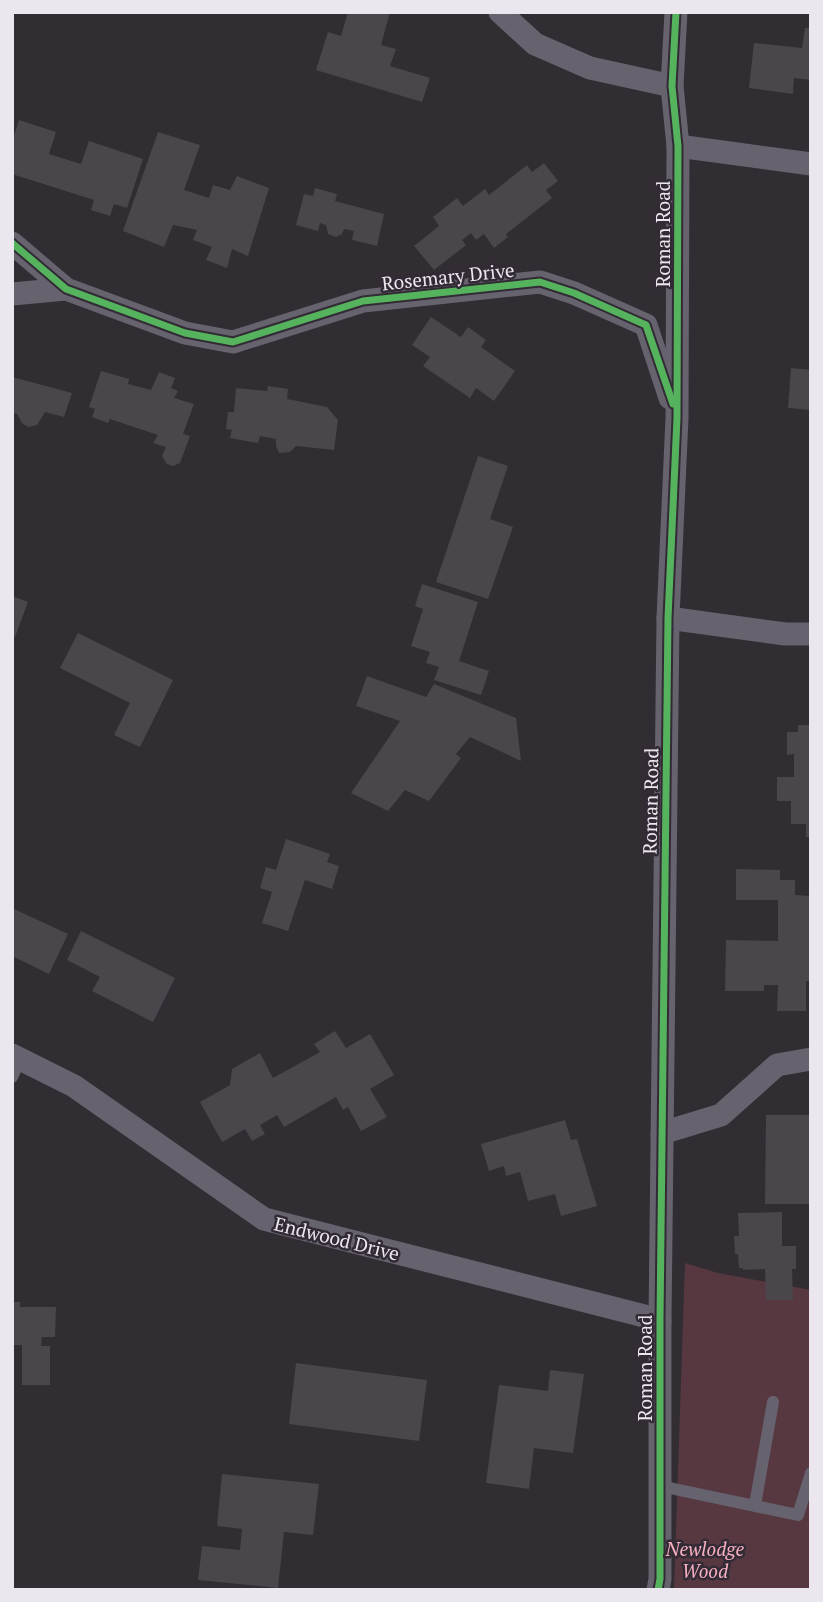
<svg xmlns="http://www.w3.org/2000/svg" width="823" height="1602" viewBox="0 0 823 1602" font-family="'PT Serif',serif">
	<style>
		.green { fill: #573841 }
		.building { fill: #4a464b }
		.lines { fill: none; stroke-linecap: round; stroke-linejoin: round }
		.service { stroke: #66636e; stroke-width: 12 }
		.minor { stroke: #66636e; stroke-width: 23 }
		.cycleway-casing { stroke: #322b35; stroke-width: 11 }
		.cycleway { stroke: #56b35d; stroke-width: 7 }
		.labels { text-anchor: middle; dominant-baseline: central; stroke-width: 5; stroke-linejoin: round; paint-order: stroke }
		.street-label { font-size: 19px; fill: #ece7ee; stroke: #322b35 }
		.park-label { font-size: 19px; font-style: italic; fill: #f8aec1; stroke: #322b35 }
	</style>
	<rect width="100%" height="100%" fill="#312d33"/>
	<!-- green -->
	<polygon class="green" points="685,1263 718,1273 811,1290 811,1590 674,1590"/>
	<!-- building -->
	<g class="building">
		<polygon points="348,12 390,12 381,45 396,49 390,66 430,78 422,102 316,70 328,32 341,36"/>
		<polygon points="805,28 811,28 811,80 794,78 793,94 749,88 754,43 802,48"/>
		<polygon points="19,120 56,132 49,154 81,164 89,141 143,159 127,208 114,204 110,216 91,210 94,200 12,174 12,141"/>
		<polygon points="158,132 200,145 184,190 209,198 213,185 230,190 237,176 269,188 248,256 232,249 227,268 206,260 212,247 193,240 197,230 173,225 164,247 123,231"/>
		<polygon points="544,163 558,181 546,190 552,198 506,234 508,237 494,248 484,234 476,240 471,233 462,240 466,245 434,270 414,246 439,226 433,217 457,198 463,206 485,189 489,195 527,165 532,172"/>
		<polygon points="315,188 337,194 335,201 384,214 377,246 352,240 354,231 344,229 342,234 336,237 328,234 326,225 320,223 318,231 296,225 304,194 313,196"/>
		<polygon points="431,317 461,337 468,327 486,340 481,347 515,371 494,401 476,388 470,398 423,366 430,357 412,345"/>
		<polygon points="791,368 811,370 811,410 788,408"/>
		<polygon points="101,371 129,379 128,384 151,390 159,372 175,378 171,388 178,391 174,398 194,404 183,434 190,436 180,463 173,466 167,464 162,456 166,447 153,443 158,435 110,419 108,423 92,417 95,409 89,407"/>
		<polygon points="12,377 72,393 64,417 45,412 37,425 28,427 22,423 17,414 12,413"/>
		<polygon points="268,386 288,389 287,399 327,407 338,420 334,450 296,446 290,452 279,453 276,446 276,439 260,436 258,443 230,438 232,430 226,429 228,412 234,412 236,388 267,391"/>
		<polygon points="478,456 508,466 490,519 513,527 488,599 436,582"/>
		<polygon points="422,584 478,602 459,661 489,671 481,695 434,680 439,667 426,663 430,652 411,646 423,609 415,606"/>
		<polygon points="12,596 28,602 15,637 12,636"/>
		<polygon points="78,633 173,680 140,747 114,735 130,703 60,668"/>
		<polygon points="367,676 426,697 434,684 516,718 521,761 470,737 456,754 461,758 429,801 405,790 388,811 351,793 400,721 356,706"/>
		<polygon points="798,725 811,725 811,837 806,837 806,824 791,824 791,801 777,801 777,777 794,777 794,754 787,755 787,732 798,732"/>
		<polygon points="286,839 330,854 327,862 339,866 332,889 305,880 288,931 262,923 272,892 260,888 266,867 276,870"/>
		<polygon points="736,869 780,870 780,880 795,880 795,895 811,896 811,981 806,981 806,1011 777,1011 778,985 764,985 764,991 725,991 726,940 778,941 778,900 736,900"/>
		<polygon points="12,908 68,934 49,974 12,956"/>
		<polygon points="81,931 175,978 153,1022 92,991 100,977 67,960"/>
		<polygon points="335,1031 346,1048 370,1034 394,1075 370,1089 387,1117 361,1131 348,1107 343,1110 336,1097 284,1127 277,1115 260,1125 265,1134 252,1141 245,1129 222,1142 200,1102 230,1085 232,1069 260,1053 273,1078 320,1052 314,1044"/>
		<polygon points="766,1115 811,1115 811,1204 765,1204"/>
		<polygon points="565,1120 571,1140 577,1139 597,1206 561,1216 555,1194 528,1201 520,1172 506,1176 504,1166 489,1171 481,1144"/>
		<polygon points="782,1212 782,1246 796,1246 796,1269 792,1269 793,1300 766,1300 765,1269 743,1270 743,1268 739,1268 738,1254 735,1254 734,1236 739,1236 738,1213"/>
		<polygon points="12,1302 20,1302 20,1307 56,1307 55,1337 42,1337 41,1346 50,1346 50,1385 22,1385 22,1345 12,1345"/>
		<polygon points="296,1363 427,1380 419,1441 289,1424"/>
		<polygon points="550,1370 584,1374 573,1453 534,1448 529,1489 486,1483 499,1385 548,1391"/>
		<polygon points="222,1474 319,1484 313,1535 284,1532 278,1588 198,1580 202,1546 240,1550 242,1529 217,1526"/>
	</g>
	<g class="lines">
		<!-- service -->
		<g class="service">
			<polyline points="12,1077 20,1059"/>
			<polyline points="660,1486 798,1515 811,1473"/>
			<polyline points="755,1505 773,1402"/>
		</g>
		<!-- minor -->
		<g class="minor">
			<polyline points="500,12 535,44 590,68 672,86"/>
			<polyline points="678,146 811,164"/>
			<polyline points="12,243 66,289 185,333 233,342 363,301 540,282 574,293 646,325 670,398"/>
			<polyline points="12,294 66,289"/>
			<polyline points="668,618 785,634 811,634"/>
			<polyline points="12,1055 74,1086 264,1219 660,1320"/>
			<polyline points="662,1133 721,1115 777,1065 811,1059"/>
			<polyline points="658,1590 660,1579 660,1320 668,618 677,418 678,146 672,86 676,12"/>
		</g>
		<!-- cycleway casing -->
		<g class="cycleway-casing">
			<g id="cycleway">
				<polyline points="12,243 66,289 185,333 233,342 363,301 540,282 574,293 646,325 673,404"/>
				<polyline points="658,1590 660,1579 660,1320 668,618 677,418 678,146 672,86 676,12"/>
			</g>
		</g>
		<!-- cycleway -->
		<use href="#cycleway" class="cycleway"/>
	</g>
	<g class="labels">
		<!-- street labels -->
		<g class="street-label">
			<text transform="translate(662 234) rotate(-90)">Roman Road</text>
			<text transform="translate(448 276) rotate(-6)">Rosemary Drive</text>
			<text transform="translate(650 801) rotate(-89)">Roman Road</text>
			<text transform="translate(337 1238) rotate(14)">Endwood Drive</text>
			<text transform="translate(644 1368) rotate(-90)">Roman Road</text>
		</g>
		<!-- park labels -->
		<g class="park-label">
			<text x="705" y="1548">Newlodge<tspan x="705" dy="22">Wood</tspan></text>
		</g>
	</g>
	<!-- border -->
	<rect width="823" height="1602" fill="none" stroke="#ece7ee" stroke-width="28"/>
</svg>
